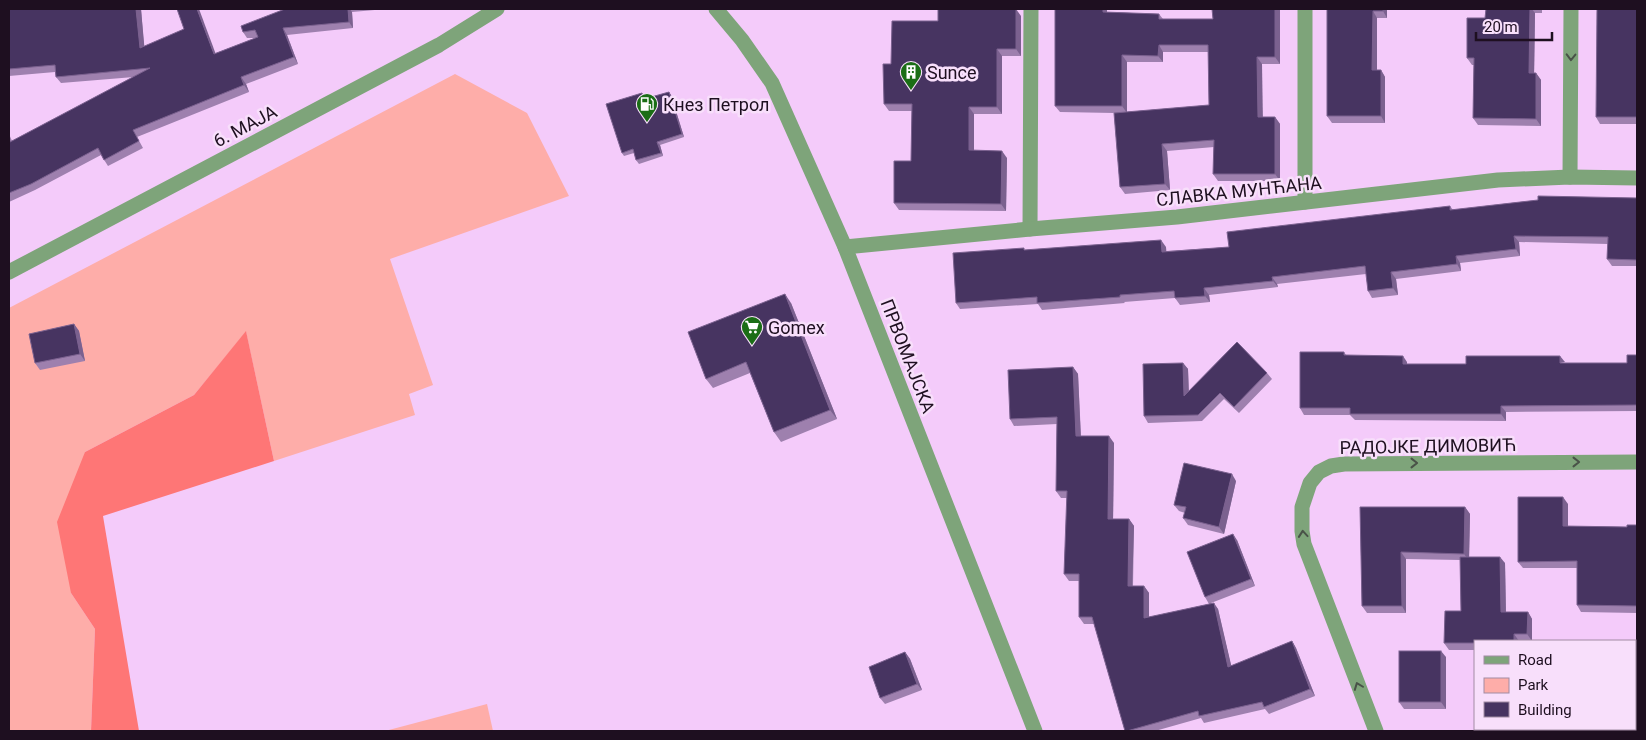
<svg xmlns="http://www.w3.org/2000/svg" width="1646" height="740" viewBox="0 0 1646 740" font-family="Roboto,sans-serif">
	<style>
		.green { fill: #feada9 }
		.forest { fill: #fe7676 }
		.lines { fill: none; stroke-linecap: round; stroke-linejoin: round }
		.minor { stroke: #7ea47a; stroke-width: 15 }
		.tertiary { stroke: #7ea47a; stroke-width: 15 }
		.wall { fill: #9e80ae; fill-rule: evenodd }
		.shaded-wall { fill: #7b618f }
		.building { fill: #473461; stroke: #7b618f }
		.oneway { stroke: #495248 }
		.labels { text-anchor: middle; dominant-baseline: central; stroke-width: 5; stroke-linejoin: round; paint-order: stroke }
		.poi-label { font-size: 18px; fill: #1e0f20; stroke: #f8dffb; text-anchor: start }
		.street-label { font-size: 18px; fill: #1e0f20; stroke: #f8dffb }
	</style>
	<rect width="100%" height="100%" fill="#f4cbfa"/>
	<!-- green -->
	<g class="green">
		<polygon points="455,74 527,113 569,196 390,259 433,385 409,394 415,415 274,461 246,332 194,395 85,452 71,593 95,629 91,731 9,731 9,308"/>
		<polygon points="487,704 493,731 385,731"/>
	</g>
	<!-- forest -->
	<polygon class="forest" points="246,331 274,461 103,516 139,731 91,731 95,629 71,593 57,522 85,452 194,395"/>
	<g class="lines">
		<!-- minor -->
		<g class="minor">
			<polyline points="716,9 742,40 772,83 845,247 1035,731"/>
			<polyline points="1305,9 1305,202"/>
			<polyline points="1570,177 1571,9"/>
			<polyline points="1030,229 1031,9"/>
			<polyline points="845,247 1030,229 1177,217 1498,180 1570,177 1637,178"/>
			<polyline points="1376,731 1304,544 1302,531 1302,507 1310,483 1319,472 1331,466 1344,464 1637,462"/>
		</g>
		<!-- tertiary -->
		<polyline class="tertiary" points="9,272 439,45 497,9"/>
	</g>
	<!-- wall -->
	<g class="wall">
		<polygon points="9,9 141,9 144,46 216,53 256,38 247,38 243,32 285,9 386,9 352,12 353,28 287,35 298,64 246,84 249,92 137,137 143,148 108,166 101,155 35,190 9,202 9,134 12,141 134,77 61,83 56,77 55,72 9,76"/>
		<path d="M 1055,9 L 1107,9 L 1107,12 L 1159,14 L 1163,19 L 1213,19 L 1212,9 L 1280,9 L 1280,64 L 1262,64 L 1262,117 L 1275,117 L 1280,124 L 1280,181 L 1218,181 L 1213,174 L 1214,147 L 1167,151 L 1170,190 L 1125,194 L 1120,187 L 1114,113 L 1060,112 L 1055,106 ZM 1163,52 L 1208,52 L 1209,105 L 1127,112 L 1127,62 L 1163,62 Z"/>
		<polygon points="1327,9 1387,9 1387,18 1377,18 1377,70 1381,70 1385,77 1385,123 1332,123 1327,116"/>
		<polygon points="1486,9 1542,9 1542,13 1535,13 1534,73 1536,73 1541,80 1541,126 1478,125 1473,118 1474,65 1472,65 1467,58 1485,18"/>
		<polygon points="1637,9 1637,124 1600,124 1596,117"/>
		<polygon points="1021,16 1021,56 1002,56 1002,114 974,114 974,151 1007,158 1006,211 899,210 894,203 911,161 912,111 889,111 884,104 891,64 938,21"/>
		<polygon points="669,92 671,95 684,137 660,145 663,156 639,164 636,160 634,153 624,156 622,153 642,93 645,99"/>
		<polygon points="1637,198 1637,266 1612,266 1607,259 1608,244 1519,242 1520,256 1460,263 1461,271 1396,279 1398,295 1372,298 1368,291 1366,274 1277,284 1278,287 1209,295 1210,302 1180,305 1175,298 1124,302 1125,303 1042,310 1038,304 960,309 956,303 1025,250 1166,247 1166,251 1229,247 1450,206 1453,210"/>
		<polygon points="791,303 837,419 781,442 774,432 750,373 713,388 706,379"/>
		<polygon points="74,324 79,331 85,361 40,370 35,363"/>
		<polygon points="1344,352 1346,355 1407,362 1407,364 1466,364 1627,363 1637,355 1637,411 1506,412 1506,421 1355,420 1350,415 1304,415 1300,408"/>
		<polygon points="1183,363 1188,369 1189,392 1267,373 1272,379 1239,413 1224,399 1202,421 1148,423 1144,416"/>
		<polygon points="1073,367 1078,374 1081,436 1114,443 1113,519 1129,519 1134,526 1133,586 1144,586 1149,593 1149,617 1209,604 1205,597 1237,540 1255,586 1211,603 1218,609 1231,666 1292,641 1296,648 1315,696 1269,714 1265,709 1204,723 1201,718 1155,731 1125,731 1094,624 1084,624 1079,617 1079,581 1069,581 1064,574 1067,498 1061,498 1056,491 1057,424 1014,426 1010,419"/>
		<polygon points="1236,481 1224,534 1188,525 1183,518 1185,513 1179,511 1174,505"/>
		<polygon points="1568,504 1568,526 1627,527 1637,525 1637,613 1581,612 1577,605 1577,568 1523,568 1518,562"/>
		<polygon points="1360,507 1465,507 1470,514 1469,557 1505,563 1506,612 1528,612 1532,619 1532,641 1475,641 1475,650 1449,650 1444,643 1461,611 1460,560 1406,559 1406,613 1367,613 1362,606"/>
		<polygon points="1637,648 1637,731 1594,731 1592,729 1635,729"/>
		<polygon points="905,652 910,659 922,690 885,704 880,698"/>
		<polygon points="1446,657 1446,709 1404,709 1399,702"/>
	</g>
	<!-- shaded-wall -->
	<g class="shaded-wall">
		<polygon points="136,9 141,9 145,54 140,48"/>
		<polygon points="197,9 199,9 218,60 214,54"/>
		<polygon points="348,9 350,9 352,12 353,28 349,22"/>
		<polygon points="1016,9 1021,16 1021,56 1016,49"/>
		<polygon points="1103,9 1107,9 1107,19 1103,12"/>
		<polygon points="1275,9 1280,9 1280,64 1275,57"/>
		<polygon points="1383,9 1387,9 1387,18 1383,11"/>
		<polygon points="1530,9 1532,9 1535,13 1534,80 1529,73"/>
		<polygon points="1373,11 1377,18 1377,77 1372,70"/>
		<polygon points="283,28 287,35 298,64 294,57"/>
		<polygon points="1159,45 1163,52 1163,62 1158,56"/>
		<polygon points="997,49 1002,56 1002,114 997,107"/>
		<polygon points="1122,55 1127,62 1127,113 1122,106"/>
		<polygon points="1257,57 1262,64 1263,124 1258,117"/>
		<polygon points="1381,70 1385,77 1385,123 1381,116"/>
		<polygon points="1536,73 1541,80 1541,126 1536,119"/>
		<polygon points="241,77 246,84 249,92 244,85"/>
		<polygon points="669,92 671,95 684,137 682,134"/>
		<polygon points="969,107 974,114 974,158 969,150"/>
		<polygon points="1275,117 1280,124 1280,181 1275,174"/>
		<polygon points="657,142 660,145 663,156 661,153"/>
		<polygon points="1162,144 1167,151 1170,190 1165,184"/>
		<polygon points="1002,151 1007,158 1006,211 1001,204"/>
		<polygon points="1514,236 1519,242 1520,256 1516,249"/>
		<polygon points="1161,240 1166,247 1167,259 1162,252"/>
		<polygon points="1456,256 1460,263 1461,271 1457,264"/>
		<polygon points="1391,272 1396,279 1398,295 1393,288"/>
		<polygon points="1272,277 1277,284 1278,287 1273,281"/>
		<polygon points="1204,288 1209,295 1210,302 1205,296"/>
		<polygon points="785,294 791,303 837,419 830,410"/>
		<polygon points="74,324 79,331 85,361 80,354"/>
		<polygon points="1403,356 1407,362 1407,371 1403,364"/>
		<polygon points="1560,356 1565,362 1560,363"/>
		<polygon points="1183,363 1188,369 1189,403 1184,396"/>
		<polygon points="1073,367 1078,374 1081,442 1076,436"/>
		<polygon points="1501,406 1506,412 1506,421 1501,414"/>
		<polygon points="1109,436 1114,443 1113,525 1108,519"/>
		<polygon points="1232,474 1236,481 1224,534 1219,527"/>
		<polygon points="1563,497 1568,504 1568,533 1563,526"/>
		<polygon points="1465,507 1470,514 1469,561 1464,554"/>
		<polygon points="1129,519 1134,526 1132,592 1128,586"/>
		<polygon points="1233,534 1237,540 1255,586 1251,579"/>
		<polygon points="1401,552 1406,559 1406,613 1402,606"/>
		<polygon points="1500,557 1505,563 1506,619 1501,612"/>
		<polygon points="1144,586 1149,593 1149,625 1144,618"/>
		<polygon points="1214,603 1218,609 1233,673 1228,667"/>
		<polygon points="1528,612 1532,619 1532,641 1527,634"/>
		<polygon points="1514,634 1519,641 1514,641"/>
		<polygon points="1292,641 1296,648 1315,696 1310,689"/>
		<polygon points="1441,651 1446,657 1446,709 1441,702"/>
		<polygon points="905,652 910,659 922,690 917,684"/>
	</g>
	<!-- building -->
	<g class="building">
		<polygon points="9,9 136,9 140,48 184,29 177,9 197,9 214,54 258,37 255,30 243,32 241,26 285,9 348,9 349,22 283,28 294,57 241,77 244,85 133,130 139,141 104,160 98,148 31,184 9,193 9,138 10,142 150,68 56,77 55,65 9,69"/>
		<polygon points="938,9 1016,9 1016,49 997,49 997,107 969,107 969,150 1002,151 1001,204 894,203 894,161 911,161 912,104 884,104 883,64 891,64 892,21 938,21"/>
		<polygon points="1055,9 1103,9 1103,12 1159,14 1159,19 1213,19 1212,9 1275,9 1275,57 1257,57 1258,117 1275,117 1275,174 1213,174 1214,140 1162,144 1165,184 1120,187 1114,113 1209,105 1208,45 1159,45 1158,56 1122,55 1122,106 1055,106"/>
		<polygon points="1327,9 1383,9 1383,11 1373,11 1372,70 1381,70 1381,116 1327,116"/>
		<polygon points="1486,9 1530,9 1529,73 1536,73 1536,119 1473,118 1474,58 1467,58 1467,18 1485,18"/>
		<polygon points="1597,9 1637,9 1637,117 1596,117"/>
		<polygon points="669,92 682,134 657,142 661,153 636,160 633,149 622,153 606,104 642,93 644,99"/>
		<polygon points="1538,196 1637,198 1637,260 1607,259 1608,237 1514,236 1516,249 1456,256 1457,264 1391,272 1393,288 1368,291 1365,266 1272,277 1273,281 1204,288 1205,296 1175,298 1174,291 1120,295 1120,297 1037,303 1037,297 956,303 953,253 1024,248 1024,250 1161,240 1162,252 1229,247 1227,232 1450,206 1450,210 1538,200"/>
		<polygon points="785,294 830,410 774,432 746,362 706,379 688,332"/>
		<polygon points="74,324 80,354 35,363 29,334"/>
		<polygon points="1237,342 1267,373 1234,407 1220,393 1198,415 1144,416 1143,364 1183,363 1184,396"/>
		<polygon points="1300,352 1344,352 1344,355 1403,356 1403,364 1466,364 1466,356 1560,356 1560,363 1627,363 1627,355 1637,355 1637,405 1501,406 1501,414 1350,414 1350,408 1300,408"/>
		<polygon points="1073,367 1076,436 1109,436 1108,519 1129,519 1128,586 1144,586 1144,618 1214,603 1228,667 1292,641 1310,689 1264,707 1262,702 1199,716 1198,711 1127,731 1125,731 1092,617 1079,617 1079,574 1064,574 1067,491 1056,491 1057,417 1010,419 1008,370"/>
		<polygon points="1184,463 1232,474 1219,527 1183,518 1186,507 1174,505"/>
		<polygon points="1518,497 1563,497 1563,526 1627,527 1627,525 1637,525 1637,606 1577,605 1577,561 1518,562"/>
		<polygon points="1360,507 1465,507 1464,554 1401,552 1402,606 1362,606"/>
		<polygon points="1233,534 1251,579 1205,597 1187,552"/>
		<polygon points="1460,557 1500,557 1501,612 1528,612 1527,634 1514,634 1514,641 1475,641 1475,643 1444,643 1445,611 1461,611"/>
		<rect x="1635" y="648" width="2" height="81"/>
		<rect x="1399" y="651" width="42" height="51"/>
		<polygon points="905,652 917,684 880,698 869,667"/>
	</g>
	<!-- one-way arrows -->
	<defs><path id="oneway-chevron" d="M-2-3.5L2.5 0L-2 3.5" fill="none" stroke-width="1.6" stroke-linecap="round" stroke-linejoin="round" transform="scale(1.25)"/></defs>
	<g class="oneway">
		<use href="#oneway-chevron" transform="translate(1571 57) rotate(91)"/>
		<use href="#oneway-chevron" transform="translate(1576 462)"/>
		<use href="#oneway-chevron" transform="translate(1414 463)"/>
		<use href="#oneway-chevron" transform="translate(1303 534) rotate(-95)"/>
		<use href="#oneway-chevron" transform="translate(1358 686) rotate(-111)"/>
	</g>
	<!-- icons -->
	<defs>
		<g id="building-pin" transform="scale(1.125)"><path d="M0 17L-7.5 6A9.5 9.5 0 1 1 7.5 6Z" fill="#1b6e16" stroke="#f8dffb"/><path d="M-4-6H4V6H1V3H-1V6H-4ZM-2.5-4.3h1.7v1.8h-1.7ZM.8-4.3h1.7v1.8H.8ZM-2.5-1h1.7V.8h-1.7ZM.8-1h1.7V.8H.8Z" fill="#fff"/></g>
		<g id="fuel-pin" transform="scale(1.125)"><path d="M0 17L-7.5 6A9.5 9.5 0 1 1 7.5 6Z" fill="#1b6e16" stroke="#f8dffb"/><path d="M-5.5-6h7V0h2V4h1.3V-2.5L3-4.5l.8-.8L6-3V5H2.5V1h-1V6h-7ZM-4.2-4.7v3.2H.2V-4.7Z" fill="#fff"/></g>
		<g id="supermarket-pin" transform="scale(1.125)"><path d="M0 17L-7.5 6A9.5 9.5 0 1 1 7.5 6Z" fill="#1b6e16" stroke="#f8dffb"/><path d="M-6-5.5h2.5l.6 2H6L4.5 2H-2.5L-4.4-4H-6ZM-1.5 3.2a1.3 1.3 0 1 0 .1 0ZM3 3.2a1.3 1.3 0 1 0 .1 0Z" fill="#fff"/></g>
	</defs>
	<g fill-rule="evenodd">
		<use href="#building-pin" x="911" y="72"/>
		<use href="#fuel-pin" x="647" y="104"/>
		<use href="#supermarket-pin" x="752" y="327"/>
	</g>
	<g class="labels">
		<!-- poi labels -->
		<g class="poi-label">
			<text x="927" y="72">Sunce</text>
			<text x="663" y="104">Кнез Петрол</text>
			<text x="768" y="327">Gomex</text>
		</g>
		<!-- street labels -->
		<g class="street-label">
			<text transform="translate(245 126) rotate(-28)">6. МАЈА</text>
			<text transform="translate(1239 191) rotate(-6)">СЛАВКА МУНЋАНА</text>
			<text transform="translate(908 356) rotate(69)">ПРВОМАЈСКА</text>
			<text transform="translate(1428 446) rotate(-1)">РАДОЈКЕ ДИМОВИЋ</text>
		</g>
	</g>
	<!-- border -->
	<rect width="1646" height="740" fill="none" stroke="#1e0f20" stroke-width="20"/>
	<!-- legend -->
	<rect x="1474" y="640" width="162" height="90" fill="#f8dffb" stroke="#a18ca3"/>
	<rect x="1484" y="656" width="25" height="8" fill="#7ea47a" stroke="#a18ca3"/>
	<text x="1518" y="665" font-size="15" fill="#1e0f20">Road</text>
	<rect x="1484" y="678" width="25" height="15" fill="#feada9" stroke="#a18ca3"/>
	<text x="1518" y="690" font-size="15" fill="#1e0f20">Park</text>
	<rect x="1484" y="702" width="25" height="15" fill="#473461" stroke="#a18ca3"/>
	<text x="1518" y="715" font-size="15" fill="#1e0f20">Building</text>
	<!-- scale -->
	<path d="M1476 32v8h76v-8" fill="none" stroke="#1e0f20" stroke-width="2.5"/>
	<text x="1484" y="32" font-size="15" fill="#1e0f20" stroke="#f8dffb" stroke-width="4" paint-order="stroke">20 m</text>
</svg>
